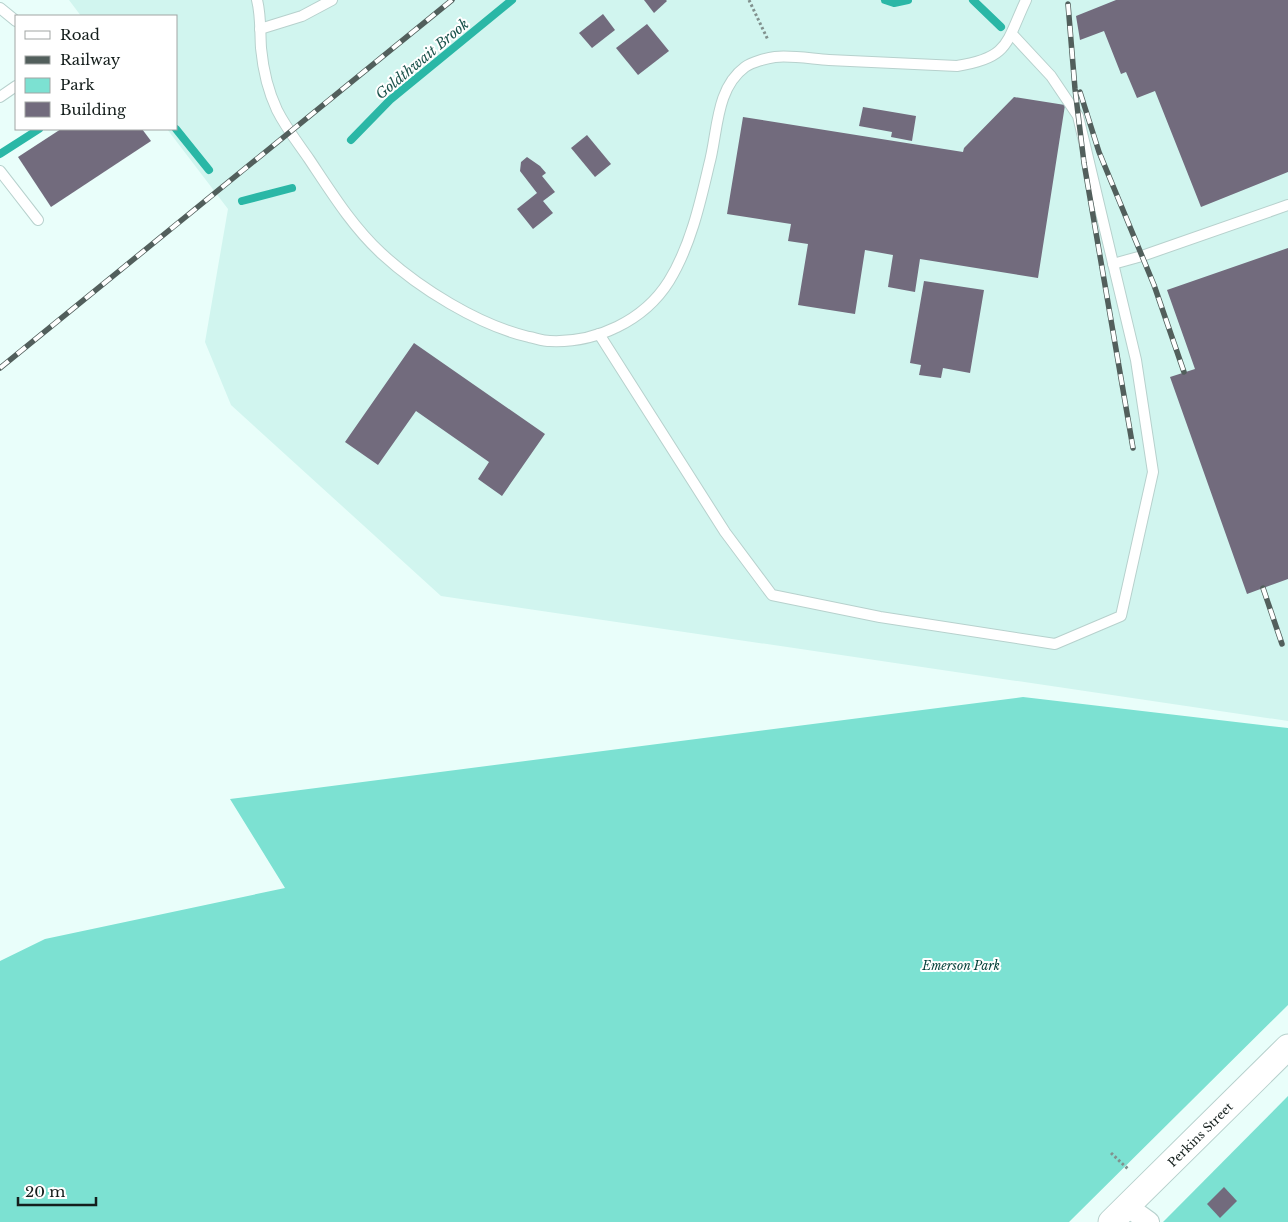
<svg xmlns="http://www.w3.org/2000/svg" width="1288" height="1222" viewBox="0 0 1288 1222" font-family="'Libre Baskerville',serif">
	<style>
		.built { fill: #d1f5ef }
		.green { fill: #7ce1d2 }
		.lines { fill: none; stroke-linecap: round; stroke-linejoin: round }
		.stream { stroke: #2ab7a6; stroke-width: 8 }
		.building { fill: #726b7d }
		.service-casing { stroke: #b7d1cd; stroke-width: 12 }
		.minor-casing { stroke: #b7d1cd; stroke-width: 22 }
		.tertiary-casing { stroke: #b7d1cd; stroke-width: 27 }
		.path { stroke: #81918e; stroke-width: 3; stroke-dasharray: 2.5 2.5; stroke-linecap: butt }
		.service { stroke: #fff; stroke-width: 10 }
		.minor { stroke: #fff; stroke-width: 20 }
		.tertiary { stroke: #fff; stroke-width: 25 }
		.rail-casing { stroke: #525f5c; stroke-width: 5.5 }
		.rail { stroke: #fff; stroke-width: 4; stroke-dasharray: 11; stroke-linecap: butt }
		.labels { text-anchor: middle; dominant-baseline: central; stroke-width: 4; stroke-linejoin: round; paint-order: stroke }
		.park-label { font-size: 12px; font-style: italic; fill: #003d36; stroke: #fff }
		.street-label { font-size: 12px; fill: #141e1c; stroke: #fff }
		.water-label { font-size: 14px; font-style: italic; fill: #1d544d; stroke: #fff }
	</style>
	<rect width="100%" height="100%" fill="#e9fefa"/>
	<!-- built -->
	<polygon class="built" points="69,0 1288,0 1288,721 441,596 231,405 205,342 228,209 167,129 176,129 176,16 81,16"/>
	<!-- green -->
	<g class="green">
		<polygon points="1023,697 1288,728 1288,1005 1069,1222 0,1222 0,961 45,939 285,888 230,799"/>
		<polygon points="1288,1096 1288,1222 1163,1222"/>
	</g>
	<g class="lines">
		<!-- stream -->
		<g class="stream">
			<polyline points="885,0 894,3 908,0"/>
			<polyline points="973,0 1001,27"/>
			<polyline points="176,129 209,170"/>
			<polyline points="351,140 390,100 512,0"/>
			<polyline points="0,154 39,129"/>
			<polyline points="242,201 292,188"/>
		</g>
	</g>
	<!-- building -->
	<g class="building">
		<polygon points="644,0 666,0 667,1 654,13"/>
		<polygon points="1116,0 1288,0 1288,172 1201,207 1155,91 1137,98 1126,72 1121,74 1104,31 1080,40 1076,16"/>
		<polygon points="603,14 615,30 592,48 579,33"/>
		<polygon points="647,24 669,51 638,75 616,48"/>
		<polygon points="1014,97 1065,105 1038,278 920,259 915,292 888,287 893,255 865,250 855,314 798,305 808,244 788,241 791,224 727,214 743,117 963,152 964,148"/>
		<polygon points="863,107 916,116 912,141 891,137 892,132 859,126"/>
		<polygon points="61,129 142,129 151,141 51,207 18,157"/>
		<polygon points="587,135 611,164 595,177 571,148"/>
		<polygon points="527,157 540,166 546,173 542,176 555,192 543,201 553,213 533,229 517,209 537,193 520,171 521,162"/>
		<polygon points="1288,248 1288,579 1247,594 1170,377 1195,369 1167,290"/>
		<polygon points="924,281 984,290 970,373 943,368 941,378 919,375 921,365 910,363"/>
		<polygon points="414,343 545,434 502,496 478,479 489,462 416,411 378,465 345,442"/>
		<polygon points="1224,1187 1237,1201 1220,1218 1207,1204"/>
	</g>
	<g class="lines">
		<!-- service casing -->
		<g class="service-casing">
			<g id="service">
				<path d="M 257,0 C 261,15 260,32 261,48 C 263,69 268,91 277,110 C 286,128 298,143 309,159 C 331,192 352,226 381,253 C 419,288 478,325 529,337 C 535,338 543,341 550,341 C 596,343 644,321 669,281 C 690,247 700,204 709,165 C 718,133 715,89 745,67 C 752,62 767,58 775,57 C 790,55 813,59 829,60 C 872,62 914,64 957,66 C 1010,58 1006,42 1026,0"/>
				<polyline points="0,8 16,21"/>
				<polyline points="260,29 302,16 332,0"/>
				<polyline points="0,97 16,86"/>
				<polyline points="0,171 38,220"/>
				<polyline points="1113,264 1142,256 1288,205"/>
				<polyline points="599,334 725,532 772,595 880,617 1055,644 1121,616 1153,472 1136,360 1078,116 1051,76 1012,34"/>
			</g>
		</g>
		<!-- minor casing -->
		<g class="minor-casing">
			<polyline id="minor" points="1127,1206 1149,1222"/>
		</g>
		<!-- tertiary casing -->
		<g class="tertiary-casing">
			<g id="tertiary">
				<path id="s1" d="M 1111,1222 L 1288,1047"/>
			</g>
		</g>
		<!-- path -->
		<g class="path">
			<polyline points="749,0 768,40"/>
			<polyline points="1111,1153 1128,1169"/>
		</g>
		<!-- service -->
		<use href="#service" class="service"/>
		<!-- minor -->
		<use href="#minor" class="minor"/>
		<!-- tertiary -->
		<use href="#tertiary" class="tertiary"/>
		<!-- rail casing -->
		<g class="rail-casing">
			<g id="rail">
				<polyline points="1068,4 1075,89 1084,163 1133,448"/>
				<polyline points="1080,92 1099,152 1154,285 1184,372"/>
				<polyline points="0,368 452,0"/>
				<polyline points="1263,588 1282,644"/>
			</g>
		</g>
		<!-- rail -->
		<use href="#rail" class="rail"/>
	</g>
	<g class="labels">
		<!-- park labels -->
		<g class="park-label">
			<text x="961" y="965">Emerson Park</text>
		</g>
		<!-- street labels -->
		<g class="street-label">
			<text stroke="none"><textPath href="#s1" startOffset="125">Perkins Street</textPath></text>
		</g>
		<!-- water labels -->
		<g class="water-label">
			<text transform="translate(422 59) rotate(-40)">Goldthwait Brook</text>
		</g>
	</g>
	<!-- legend -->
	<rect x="15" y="15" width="162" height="115" fill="#ffffff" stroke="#a1a5a4"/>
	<rect x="25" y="31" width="25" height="8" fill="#ffffff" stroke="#a1a5a4"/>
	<text x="60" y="40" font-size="15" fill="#141e1c">Road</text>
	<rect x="25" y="56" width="25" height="8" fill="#525f5c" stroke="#a1a5a4"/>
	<text x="60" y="65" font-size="15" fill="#141e1c">Railway</text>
	<rect x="25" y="78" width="25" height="15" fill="#7ce1d2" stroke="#a1a5a4"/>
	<text x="60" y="90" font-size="15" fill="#141e1c">Park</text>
	<rect x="25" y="102" width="25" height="15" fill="#726b7d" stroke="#a1a5a4"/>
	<text x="60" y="115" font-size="15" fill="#141e1c">Building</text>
	<!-- scale -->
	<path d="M18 1197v8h78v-8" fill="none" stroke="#141e1c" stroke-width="2.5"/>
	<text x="25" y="1197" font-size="15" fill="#141e1c" stroke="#ffffff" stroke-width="4" paint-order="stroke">20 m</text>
</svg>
